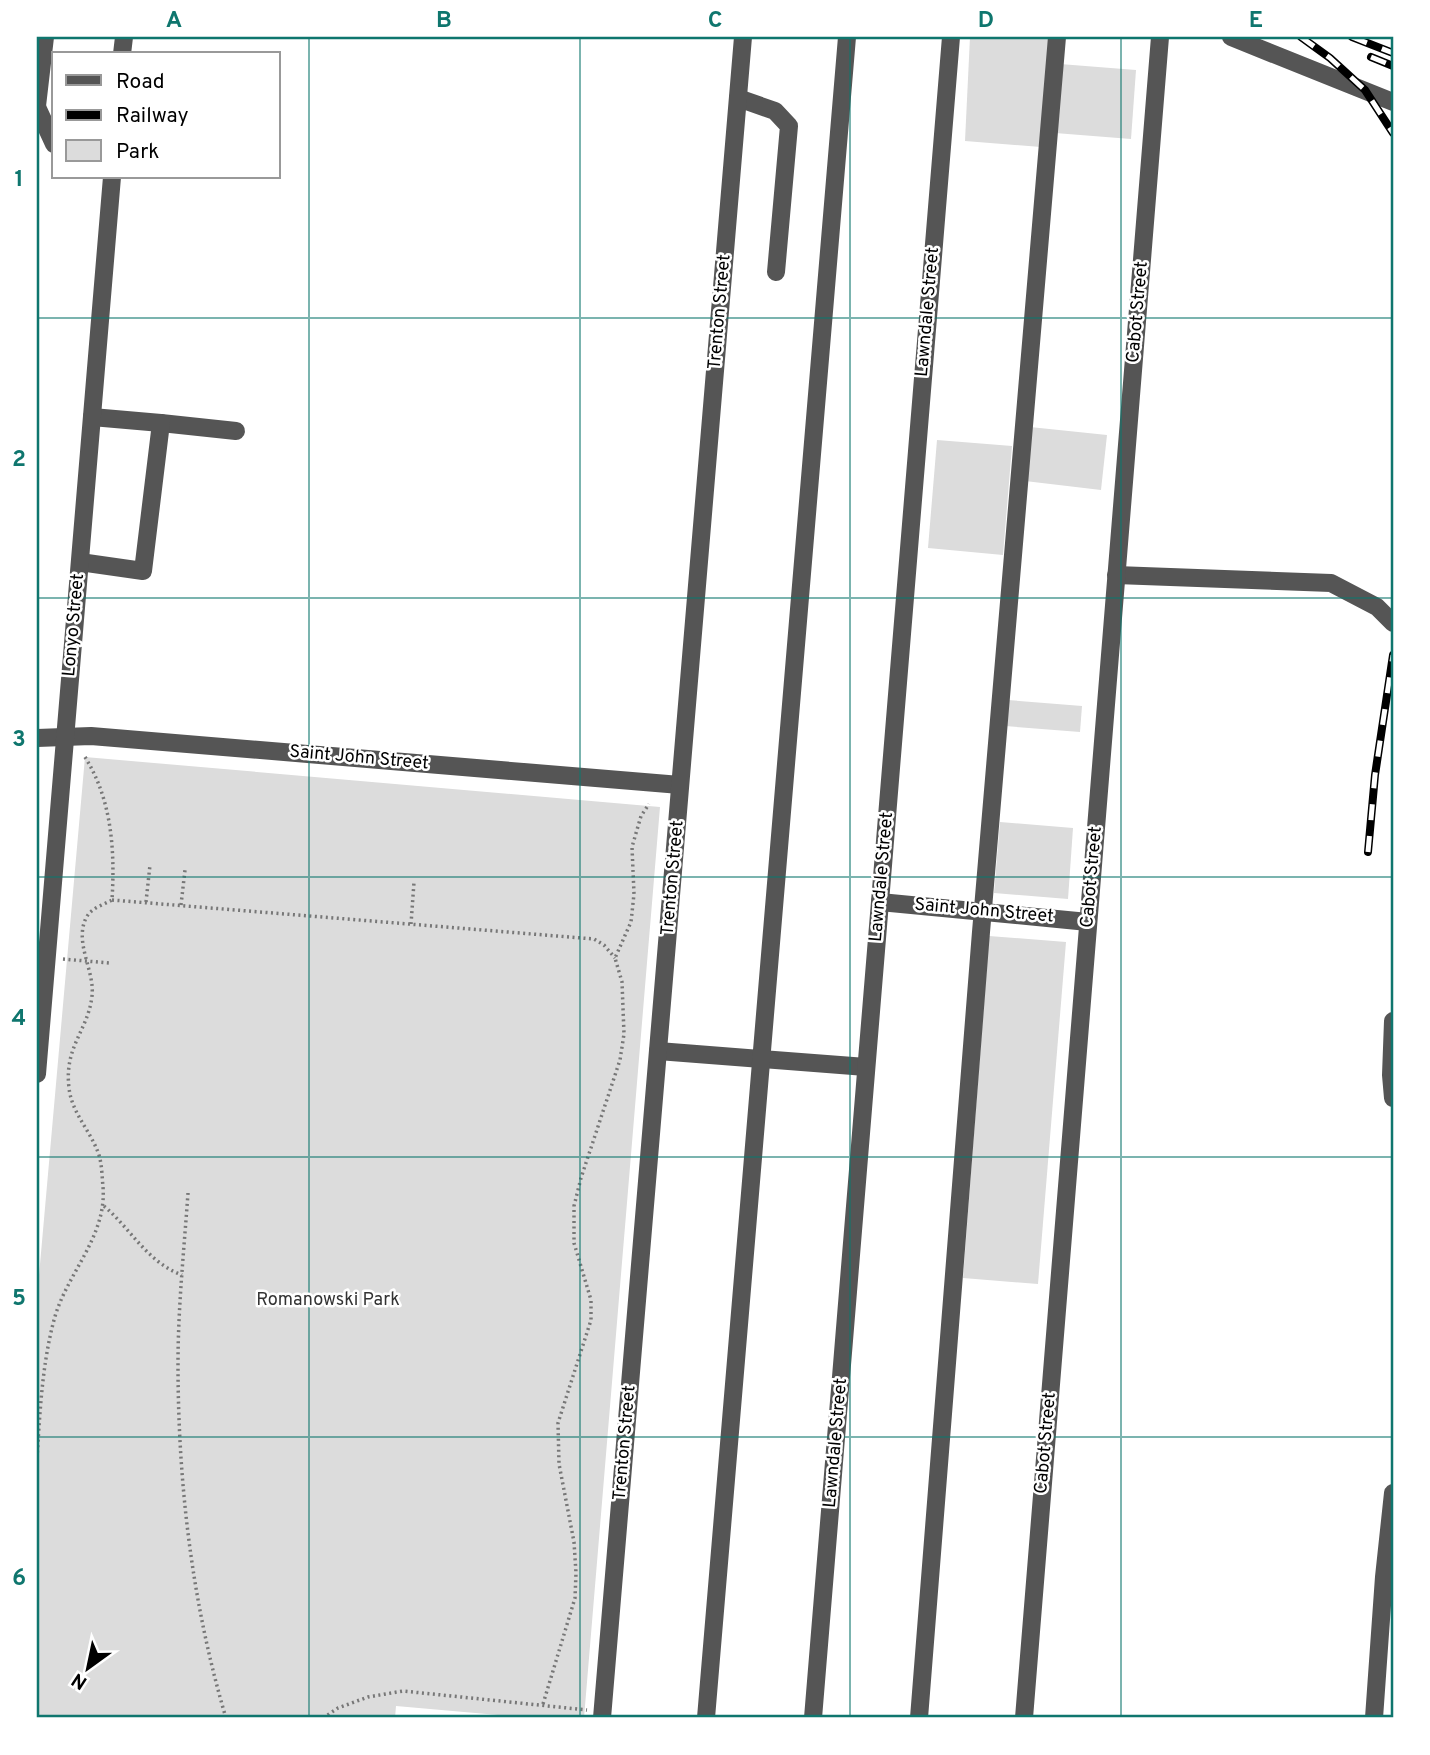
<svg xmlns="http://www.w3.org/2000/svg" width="1430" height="1755" viewBox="0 0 1430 1755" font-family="Overpass,sans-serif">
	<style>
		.green { fill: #dcdcdc }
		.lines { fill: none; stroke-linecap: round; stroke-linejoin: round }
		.path { stroke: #777; stroke-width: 3.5; stroke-dasharray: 2 3.5; stroke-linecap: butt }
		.minor { stroke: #555; stroke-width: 18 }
		.rail-casing { stroke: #000; stroke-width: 8 }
		.rail { stroke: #fff; stroke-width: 5; stroke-dasharray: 16; stroke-linecap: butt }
		.grid { fill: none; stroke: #0f766e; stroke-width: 2; stroke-opacity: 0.55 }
		.labels { text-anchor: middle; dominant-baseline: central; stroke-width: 5; stroke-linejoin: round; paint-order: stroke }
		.street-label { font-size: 18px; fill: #000; stroke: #fff }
		.park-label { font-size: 18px; fill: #333; stroke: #fff }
		.neatline { fill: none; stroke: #0f766e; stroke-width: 2.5 }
		.grid-label { font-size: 23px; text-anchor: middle; font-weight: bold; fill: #0f766e }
	</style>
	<rect width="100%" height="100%" fill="#fff"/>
	<!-- green -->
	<g class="green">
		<polygon points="970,37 1049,37 1041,147 965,141"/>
		<polygon points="1060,64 1136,70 1131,139 1055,133"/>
		<polygon points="1030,427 1107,435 1101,490 1025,481"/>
		<polygon points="937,440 1012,446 1003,555 928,548"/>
		<polygon points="1008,700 1082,706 1080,732 1005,726"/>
		<polygon points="85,757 660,807 584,1718 498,1718 498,1715 396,1706 395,1718 37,1718 37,1298"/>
		<polygon points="1000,822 1073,828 1068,899 994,893"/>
		<polygon points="989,936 1066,942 1038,1284 963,1278"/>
	</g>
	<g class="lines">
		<!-- path -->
		<g class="path">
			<polyline points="112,900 594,939 604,945 615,958"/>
			<polyline points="146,902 150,865"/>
			<polyline points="181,905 185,870"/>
			<polyline points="411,924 414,882"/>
			<polyline points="63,959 109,963"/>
			<path d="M 188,1193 C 184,1250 178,1307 178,1364 C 178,1483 192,1604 226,1718"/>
			<path d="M 104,1206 C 131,1229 147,1262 182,1275"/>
			<path d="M 37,1458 C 40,1412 42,1365 54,1320 C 66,1274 107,1237 103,1187 C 102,1177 102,1165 99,1155 C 91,1131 72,1114 69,1088 C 64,1046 88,1031 92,996 C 95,971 74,943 86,918 C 91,908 103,905 112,900 C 115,851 112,800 85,757"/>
			<polyline points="543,1704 575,1598 576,1573 574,1542 559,1464 558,1423 591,1320 591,1300 574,1243 574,1206 581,1178 620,1060 624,1034 622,982 615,958 631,922 634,894 632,847 641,816 649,804"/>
			<polyline points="323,1718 338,1708 368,1697 403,1691 587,1710"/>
		</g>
		<!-- minor -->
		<g class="minor">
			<polyline points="1231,37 1393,102"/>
			<polyline points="122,54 124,37"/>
			<polyline points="738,98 775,111 789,126 776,272"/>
			<polyline points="37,106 45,37"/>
			<polyline points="37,107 54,144"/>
			<polyline points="161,423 236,431"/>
			<polyline points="80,562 143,571 161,423 92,417"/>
			<polyline points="1116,575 1331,583 1377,607 1393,623"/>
			<polyline points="37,738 91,736 680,785"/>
			<polyline points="880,902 1088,922"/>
			<polyline points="1393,1021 1391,1075 1393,1098"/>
			<polyline points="658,1051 866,1067"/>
			<polyline points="37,1074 112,177"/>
			<polyline points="602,1718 743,37"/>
			<polyline points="706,1718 847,37"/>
			<polyline points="813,1718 951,37"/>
			<polyline points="919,1718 981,932 1057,37"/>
			<polyline points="1024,1718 1160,37"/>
			<polyline points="1374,1718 1384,1577 1393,1493"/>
		</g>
		<!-- rail casing -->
		<g class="rail-casing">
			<g id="rail">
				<polyline points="1301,37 1330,58 1365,90 1393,133"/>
				<polyline points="1352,37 1393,53"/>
				<polyline points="1371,57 1393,66"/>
				<polyline points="1368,852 1375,775 1393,655"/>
			</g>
		</g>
		<!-- rail -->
		<use href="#rail" class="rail"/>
	</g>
	<!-- grid -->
	<path class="grid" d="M 309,37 L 309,1718M 580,37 L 580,1718M 850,37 L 850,1718M 1121,37 L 1121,1718M 37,318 L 1393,318M 37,598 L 1393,598M 37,877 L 1393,877M 37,1157 L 1393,1157M 37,1437 L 1393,1437"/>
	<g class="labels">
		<!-- street labels -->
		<g class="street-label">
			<text transform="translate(720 312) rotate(-85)">Trenton Street</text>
			<text transform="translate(928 312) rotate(-85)">Lawndale Street</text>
			<text transform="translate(1138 312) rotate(-85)">Cabot Street</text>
			<text transform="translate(74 625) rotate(-85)">Lonyo Street</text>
			<text transform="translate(359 758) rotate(5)">Saint John Street</text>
			<text transform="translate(882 877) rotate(-85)">Lawndale Street</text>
			<text transform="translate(1092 877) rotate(-85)">Cabot Street</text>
			<text transform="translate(673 878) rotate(-85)">Trenton Street</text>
			<text transform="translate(984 911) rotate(5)">Saint John Street</text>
			<text transform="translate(625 1443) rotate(-85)">Trenton Street</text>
			<text transform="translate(836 1443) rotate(-85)">Lawndale Street</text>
			<text transform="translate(1046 1443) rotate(-85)">Cabot Street</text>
		</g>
		<!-- park labels -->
		<g class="park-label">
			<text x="328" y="1300">Romanowski Park</text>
		</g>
	</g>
	<!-- border -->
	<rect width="1430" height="1755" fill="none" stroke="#ffffff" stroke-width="77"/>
	<!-- legend -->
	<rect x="52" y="52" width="228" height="126" fill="#ffffff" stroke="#999999" stroke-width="2"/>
	<rect x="66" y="75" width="35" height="10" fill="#555555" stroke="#999999" stroke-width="2"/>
	<text x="116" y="88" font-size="21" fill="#000000">Road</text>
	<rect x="66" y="110" width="35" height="10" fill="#000000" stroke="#999999" stroke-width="2"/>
	<text x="116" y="122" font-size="21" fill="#000000">Railway</text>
	<rect x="66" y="140" width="35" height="21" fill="#dcdcdc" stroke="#999999" stroke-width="2"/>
	<text x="116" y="158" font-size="21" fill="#000000">Park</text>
	<!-- north arrow -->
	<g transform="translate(88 1668) rotate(213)" stroke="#ffffff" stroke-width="5" paint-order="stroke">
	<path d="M0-5L12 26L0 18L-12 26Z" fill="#000000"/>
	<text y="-10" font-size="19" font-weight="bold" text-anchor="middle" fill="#000000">N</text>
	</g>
	<rect x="38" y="38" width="1354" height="1678" class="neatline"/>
	<g class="grid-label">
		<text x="174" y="27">A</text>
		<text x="444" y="27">B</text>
		<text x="715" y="27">C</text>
		<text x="986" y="27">D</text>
		<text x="1256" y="27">E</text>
		<text x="19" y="186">1</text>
		<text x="19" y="466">2</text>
		<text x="19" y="746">3</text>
		<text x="19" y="1025">4</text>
		<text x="19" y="1305">5</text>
		<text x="19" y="1585">6</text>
	</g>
</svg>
